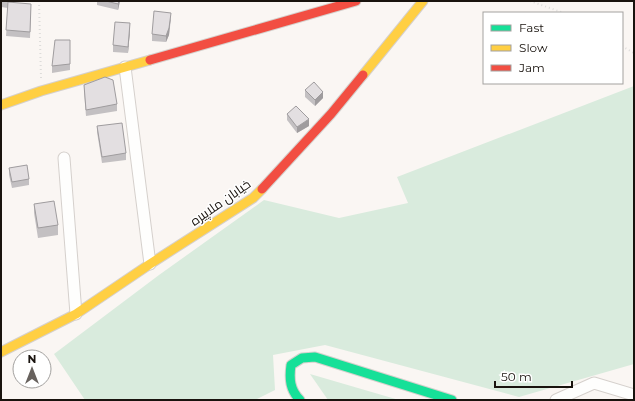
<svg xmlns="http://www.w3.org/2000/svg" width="635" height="401" viewBox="0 0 635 401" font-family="Montserrat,Cairo,sans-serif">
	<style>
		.green { fill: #d9ebdd }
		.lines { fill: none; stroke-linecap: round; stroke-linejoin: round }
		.street-casing { stroke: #d5d0cc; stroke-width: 13 }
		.fast-casing { stroke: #d5d0cc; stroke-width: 11 }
		.slow-casing { stroke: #d5d0cc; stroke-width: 11 }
		.jam-casing { stroke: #d5d0cc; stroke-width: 11 }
		.path { stroke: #dddcda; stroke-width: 2; stroke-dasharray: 1 3; stroke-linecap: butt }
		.street { stroke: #fefefd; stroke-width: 11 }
		.fast { stroke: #16e098; stroke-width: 9 }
		.slow { stroke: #ffcf43; stroke-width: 9 }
		.jam { stroke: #f24e42; stroke-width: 9 }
		.wall { fill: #c3c0c2 }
		.shaded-wall { fill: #9f9c9e }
		.building { fill: #e3dfe1; stroke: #9f9c9e }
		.labels { text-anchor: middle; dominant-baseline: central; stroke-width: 3; stroke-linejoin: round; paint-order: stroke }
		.street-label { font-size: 13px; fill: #19130e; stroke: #fff }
	</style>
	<rect width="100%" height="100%" fill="#faf6f3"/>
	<!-- green -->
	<g class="green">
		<polygon points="634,86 634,364 519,397 325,345 273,355 275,390 255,400 85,400 54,354 159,275 264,200 339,218 408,203 397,177"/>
		<polygon points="310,374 399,400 328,400"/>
	</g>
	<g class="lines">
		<!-- street casing -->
		<g class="street-casing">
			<g id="street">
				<polyline points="125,67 150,264"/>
				<polyline points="64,158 76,314"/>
				<polyline points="556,400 594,383 634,395"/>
			</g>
		</g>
		<!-- fast casing -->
		<g class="fast-casing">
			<path id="fast" d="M 300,400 C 290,390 289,379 291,365 L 302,358 L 315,357 L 452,400"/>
		</g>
		<!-- slow casing -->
		<g class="slow-casing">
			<g id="slow">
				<polyline points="363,75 423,1"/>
				<polyline points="1,105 41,91 150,60"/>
				<polyline points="1,352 76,314 150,264 253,198 262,189"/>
			</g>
		</g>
		<!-- jam casing -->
		<g class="jam-casing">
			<g id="jam">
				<polyline points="150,60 356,1"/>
				<polyline points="262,189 331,114 363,75"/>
			</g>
		</g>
		<!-- path -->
		<g class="path">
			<polyline points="39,1 41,78"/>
			<polyline points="530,1 564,13"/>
			<polyline points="622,46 634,53"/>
		</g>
		<!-- street -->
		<use href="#street" class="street"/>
		<!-- fast -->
		<use href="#fast" class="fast"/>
		<!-- slow -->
		<use href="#slow" class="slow"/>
		<!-- jam -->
		<use href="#jam" class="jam"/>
	</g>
	<!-- wall -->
	<g class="wall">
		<polygon points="1,1 9,1 9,2 31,10 30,38 6,36 8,8 1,7"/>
		<polygon points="97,1 120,1 118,10 97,5"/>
		<polygon points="171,19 169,35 166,42 152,41 152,34"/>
		<polygon points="130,30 128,53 113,52 113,45"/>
		<polygon points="70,40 70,70 52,73 52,66"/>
		<polygon points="84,85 117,104 117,111 86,116 84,91"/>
		<polygon points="305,90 323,98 315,106 305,97"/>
		<polygon points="287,114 309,126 297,133 287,120"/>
		<polygon points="97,126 126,153 126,160 102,163 97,132"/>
		<polygon points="9,168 29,179 29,185 12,188 9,175"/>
		<polygon points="34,204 58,225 58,235 38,238 34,213"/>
	</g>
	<!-- shaded-wall -->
	<g class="shaded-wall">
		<polygon points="119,1 120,1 118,10 118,4"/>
		<polygon points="171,13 169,35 166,42 166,36"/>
		<polygon points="130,23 130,30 128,53 128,47"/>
		<polygon points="323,92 323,98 315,106 315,100"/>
		<polygon points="309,119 309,126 297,133 297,127"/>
	</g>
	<!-- building -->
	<g class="building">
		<polygon points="106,1 119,1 118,4"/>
		<polygon points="8,2 31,4 30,32 6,30"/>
		<polygon points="154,11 171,13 169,28 166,36 152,34"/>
		<polygon points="115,22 130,23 128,47 113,45"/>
		<polygon points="55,40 70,40 70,64 52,66"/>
		<polygon points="105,77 113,80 117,104 86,110 84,85"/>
		<polygon points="314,82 323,92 315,100 305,90"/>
		<polygon points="296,106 309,119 297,127 287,114"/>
		<polygon points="122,123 126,153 102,157 97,126"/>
		<polygon points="27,165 29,179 12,182 9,168"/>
		<polygon points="54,201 58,225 38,228 34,204"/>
	</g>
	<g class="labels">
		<!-- street labels -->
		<g class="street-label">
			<text transform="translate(220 202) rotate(-35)">خیابان ملاپیره</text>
		</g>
	</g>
	<!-- border -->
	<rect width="635" height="401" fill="none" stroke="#19130e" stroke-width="4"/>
	<!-- legend -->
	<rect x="483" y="12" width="140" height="72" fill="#ffffff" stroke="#a3a19f"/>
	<rect x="491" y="25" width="20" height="6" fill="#16e098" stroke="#a3a19f"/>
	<text x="519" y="32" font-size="12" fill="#19130e">Fast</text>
	<rect x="491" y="45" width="20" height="6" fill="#ffcf43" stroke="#a3a19f"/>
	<text x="519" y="52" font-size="12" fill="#19130e">Slow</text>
	<rect x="491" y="65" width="20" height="6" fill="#f24e42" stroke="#a3a19f"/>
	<text x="519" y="72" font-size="12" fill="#19130e">Jam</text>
	<!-- north arrow -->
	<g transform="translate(32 369)"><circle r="19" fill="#ffffff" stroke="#a3a19f"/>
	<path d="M0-3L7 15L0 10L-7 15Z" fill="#68625e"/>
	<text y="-6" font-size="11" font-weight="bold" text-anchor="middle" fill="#19130e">N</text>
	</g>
	<!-- scale -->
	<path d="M495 381v6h77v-6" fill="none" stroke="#19130e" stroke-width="2"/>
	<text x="501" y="381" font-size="12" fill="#19130e" stroke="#ffffff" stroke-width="3" paint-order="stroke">50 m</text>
</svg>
